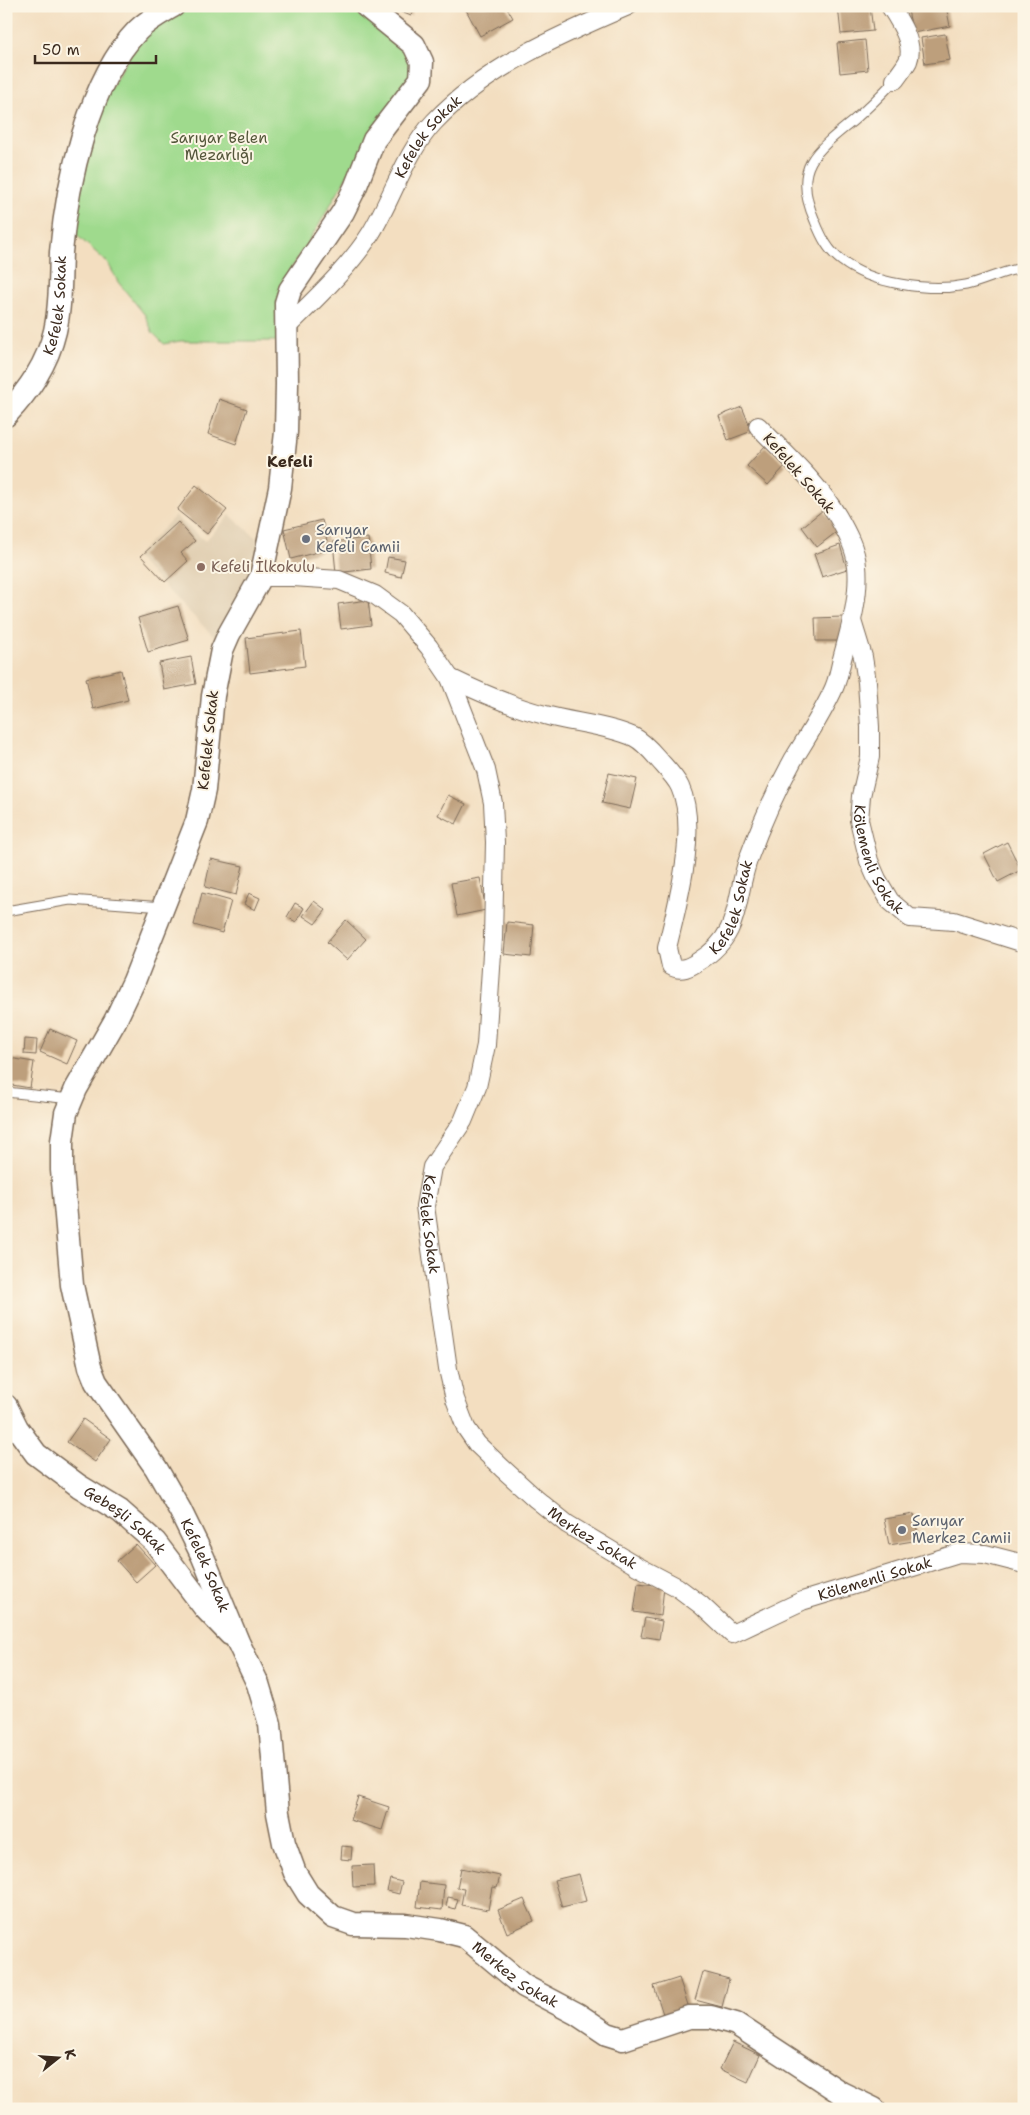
<svg xmlns="http://www.w3.org/2000/svg" width="1030" height="2115" viewBox="0 0 1030 2115" font-family="'Shantell Sans',sans-serif">
	<style>
		.built { fill: #e0ceb1 }
		.green { fill: #9fda8d; stroke: #6d8256 }
		.building { fill: #bd9f7b }
		.lines { fill: none; stroke-linecap: round; stroke-linejoin: round }
		.service-casing { stroke: #7b6957; stroke-width: 11 }
		.minor-casing { stroke: #7b6957; stroke-width: 20 }
		.tertiary-casing { stroke: #7b6957; stroke-width: 25 }
		.service { stroke: #fff; stroke-width: 9 }
		.minor { stroke: #fff; stroke-width: 18 }
		.tertiary { stroke: #fff; stroke-width: 22 }
		.worship-dot { fill: #6b7280; stroke: #fcf5e5; stroke-width: 2 }
		.education-dot { fill: #8d6e63; stroke: #fcf5e5; stroke-width: 2 }
		.labels { text-anchor: middle; dominant-baseline: central; stroke-width: 4; stroke-linejoin: round; paint-order: stroke }
		.park-label { font-size: 15px; fill: #54563a; stroke: #fcf5e5 }
		.street-label { font-size: 15px; fill: #3b2a1e; stroke: #fcf5e5 }
		.worship-label { font-size: 15px; fill: #5b616d; stroke: #fcf5e5; text-anchor: start }
		.education-label { font-size: 15px; fill: #785e54; stroke: #fcf5e5; text-anchor: start }
		.neighbourhood-label { font-size: 16px; font-weight: bold; fill: #3b2a1e; stroke: #fcf5e5 }
	</style>
	<rect width="100%" height="100%" fill="#fcf5e5"/>
	<filter id="ink" filterUnits="userSpaceOnUse"><feTurbulence type="fractalNoise" baseFrequency=".02" numOctaves="2"/><feDisplacementMap in="SourceGraphic" scale="10" xChannelSelector="R" yChannelSelector="G"/><feConvolveMatrix kernelMatrix="1 2 1 2 8 2 1 2 1" color-interpolation-filters="sRGB"/></filter>
	<filter id="wash" filterUnits="userSpaceOnUse"><feTurbulence type="fractalNoise" baseFrequency=".0096" numOctaves="4" result="noise"/><feDisplacementMap in="SourceGraphic" scale="20" xChannelSelector="R" yChannelSelector="G"/><feGaussianBlur stdDeviation="1.12" result="paint"/><feColorMatrix in="noise" values="0 0 0 0 0 0 0 0 0 0 0 0 0 0 0 0 0 1.4 0 .05"/><feComposite in="paint" operator="in"/></filter>
	<g filter="url(#wash)">
		<rect width="100%" height="100%" fill="#f3dec0"/>
		<!-- built -->
		<polygon class="built" points="230,515 261,542 255,577 221,634 213,636 135,557 175,516 205,541"/>
		<!-- green -->
		<polygon class="green" points="192,6 354,6 410,51 414,73 352,167 319,225 286,276 280,291 278,341 180,341 164,344 153,333 145,315 118,282 108,263 71,230 95,115 138,41 159,24"/>
		<g id="blocks">
			<!-- building -->
			<g class="building">
				<polygon points="387,6 414,6 411,16"/>
				<polygon points="464,6 506,6 513,18 480,36"/>
				<polygon points="838,6 870,6 873,31 841,34"/>
				<polygon points="907,6 946,6 950,26 913,33"/>
				<polygon points="945,34 950,60 925,64 921,38"/>
				<polygon points="865,40 868,70 840,73 837,43"/>
				<polygon points="219,399 247,409 236,444 208,434"/>
				<polygon points="742,407 752,431 728,440 719,416"/>
				<polygon points="765,446 786,465 768,485 747,466"/>
				<polygon points="196,485 227,510 207,534 177,510"/>
				<polygon points="823,510 839,530 817,547 802,527"/>
				<polygon points="322,520 329,549 291,559 284,529"/>
				<polygon points="178,522 195,541 181,553 188,561 165,582 141,556"/>
				<polygon points="368,538 371,569 336,573 333,542"/>
				<polygon points="840,545 847,569 822,577 814,554"/>
				<polygon points="388,557 405,560 401,577 385,573"/>
				<polygon points="368,600 371,625 341,629 338,604"/>
				<polygon points="178,606 189,640 148,652 138,618"/>
				<polygon points="842,617 842,641 816,641 815,618"/>
				<polygon points="301,631 305,666 250,673 246,638"/>
				<polygon points="191,657 196,684 164,690 159,663"/>
				<polygon points="121,670 128,700 93,709 86,678"/>
				<polygon points="609,773 637,779 630,809 602,803"/>
				<polygon points="448,795 466,804 456,824 438,815"/>
				<polygon points="1007,842 1021,870 998,882 984,854"/>
				<polygon points="211,859 243,866 236,895 205,887"/>
				<polygon points="480,878 486,910 457,916 451,883"/>
				<polygon points="202,893 231,901 222,933 194,925"/>
				<polygon points="249,893 260,898 255,910 244,904"/>
				<polygon points="314,901 326,910 315,924 303,916"/>
				<polygon points="295,903 304,908 296,922 287,917"/>
				<polygon points="346,920 366,939 347,960 327,942"/>
				<polygon points="507,922 534,925 531,957 504,954"/>
				<polygon points="50,1029 77,1041 67,1064 40,1052"/>
				<polygon points="25,1039 37,1040 36,1055 24,1054"/>
				<polygon points="9,1058 34,1062 30,1088 6,1084"/>
				<polygon points="83,1419 111,1439 95,1462 67,1442"/>
				<polygon points="914,1514 919,1540 889,1545 884,1519"/>
				<polygon points="136,1544 155,1565 136,1582 117,1561"/>
				<polygon points="638,1583 664,1586 661,1616 634,1612"/>
				<polygon points="645,1618 662,1621 659,1639 641,1636"/>
				<polygon points="358,1797 389,1807 382,1830 350,1820"/>
				<polygon points="342,1846 352,1847 351,1860 341,1859"/>
				<polygon points="373,1865 374,1886 353,1887 352,1866"/>
				<polygon points="461,1868 500,1876 497,1888 492,1887 488,1910 461,1905 464,1889 457,1888"/>
				<polygon points="579,1874 586,1901 562,1907 554,1880"/>
				<polygon points="390,1879 402,1882 399,1894 387,1891"/>
				<polygon points="420,1882 444,1885 442,1910 417,1907"/>
				<polygon points="448,1897 458,1899 455,1909 446,1906"/>
				<polygon points="524,1899 534,1921 507,1933 498,1910"/>
				<polygon points="703,1972 729,1979 722,2007 695,2000"/>
				<polygon points="679,1978 688,2005 663,2014 654,1986"/>
				<polygon points="733,2042 760,2055 748,2082 720,2069"/>
			</g>
		</g>
	</g>
	<g filter="url(#ink)">
		<use href="#blocks" fill-opacity="0" stroke="#7b6957" stroke-width="1"/>
		<g class="lines">
			<!-- service casing -->
			<g class="service-casing">
				<g id="service">
					<path d="M 895,80 C 882,94 869,107 854,120 C 840,132 821,145 811,162 C 801,180 807,203 815,221 C 821,236 828,251 842,261 C 871,284 930,292 966,285 C 985,281 1004,270 1024,268"/>
					<polyline points="6,911 70,900 163,907"/>
					<polyline points="6,1092 71,1099"/>
				</g>
			</g>
			<!-- minor casing -->
			<g class="minor-casing">
				<g id="minor">
					<path d="M 890,6 C 899,20 915,44 908,61 C 905,67 899,74 895,80"/>
					<path id="s1" d="M 285,329 C 313,301 350,267 371,233 C 393,197 405,153 434,122 C 486,67 560,35 628,6"/>
					<path id="s2" d="M 261,577 L 293,577 L 339,580 L 375,595 L 401,614 L 429,647 L 450,678 L 486,770 L 493,803 L 495,842 L 493,938 L 486,1045 L 477,1087 L 463,1121 L 432,1167 L 425,1206 L 448,1369 L 455,1399 L 466,1428 L 477,1444 L 502,1468 L 536,1499 L 567,1524 L 637,1566 L 677,1587 L 701,1605 L 732,1634 L 802,1601 L 959,1553 L 985,1554 L 1024,1564"/>
					<path id="s3" d="M 852,621 L 863,657 L 867,682 L 870,727 L 870,757 L 861,796 L 859,820 L 869,861 L 877,879 L 890,901 L 910,918 L 954,921 L 1024,943"/>
					<path id="s4" d="M 450,678 C 481,693 512,707 545,715 C 574,723 607,725 634,737 C 644,742 652,752 659,760 C 666,768 676,778 680,787 C 699,829 677,905 667,948 L 671,966 C 681,972 690,967 699,961 C 743,934 734,899 749,857 C 761,824 776,791 793,760 C 807,737 823,713 834,688 C 838,679 840,668 842,659 C 850,629 860,596 857,566 C 856,549 846,531 838,517 C 818,483 785,454 758,426"/>
				</g>
			</g>
			<!-- tertiary casing -->
			<g class="tertiary-casing">
				<g id="tertiary">
					<path id="s5" d="M 366,6 L 414,45 L 422,62 L 421,79 L 374,140 L 355,188 L 343,212 L 290,290 L 286,303 L 287,384 L 286,432 L 280,488 L 261,577 L 229,634 L 222,650 L 213,696 L 204,790 L 197,821 L 134,981 L 115,1021 L 76,1089 L 66,1113 L 62,1141 L 62,1170 L 72,1285 L 90,1367 L 96,1382 L 156,1468 L 180,1510 L 203,1557 L 238,1642 L 258,1684 L 270,1724 L 278,1813 L 284,1843 L 295,1873 L 308,1894 L 333,1917 L 353,1924 L 406,1925 L 440,1930 L 464,1936 L 524,1986 L 577,2014 L 607,2034 L 623,2039 L 689,2017 L 711,2017 L 736,2024 L 841,2093 L 874,2109"/>
					<path id="s6" d="M 6,415 C 29,390 47,365 55,331 C 61,305 60,278 61,252 C 67,183 89,80 138,30 C 148,20 161,13 173,6"/>
					<path id="s7" d="M 6,1406 L 17,1428 L 36,1454 L 79,1486 L 120,1511 L 155,1542 L 205,1608 L 230,1634"/>
				</g>
			</g>
			<!-- service -->
			<use href="#service" class="service"/>
			<!-- minor -->
			<use href="#minor" class="minor"/>
			<!-- tertiary -->
			<use href="#tertiary" class="tertiary"/>
		</g>
	</g>
	<!-- markers -->
	<g class="worship-dot">
		<circle cx="306" cy="539" r="5"/>
		<circle cx="902" cy="1530" r="5"/>
	</g>
	<circle class="education-dot" cx="201" cy="567" r="5"/>
	<g class="labels">
		<!-- park labels -->
		<g class="park-label">
			<text x="219" y="138">Sarıyar Belen<tspan x="219" dy="17">Mezarlığı</tspan></text>
		</g>
		<!-- street labels -->
		<g class="street-label">
			<text stroke="none"><textPath href="#s1" startOffset="242">Kefelek Sokak</textPath></text>
			<text stroke="none"><textPath href="#s6" startOffset="124">Kefelek Sokak</textPath></text>
			<text transform="translate(799 473) rotate(49)">Kefelek Sokak</text>
			<text transform="translate(208 740) rotate(-84)">Kefelek Sokak</text>
			<text stroke="none"><textPath href="#s3" startOffset="246">Kölemenli Sokak</textPath></text>
			<text stroke="none"><textPath href="#s4" startOffset="541">Kefelek Sokak</textPath></text>
			<text stroke="none"><textPath href="#s2" startOffset="798">Kefelek Sokak</textPath></text>
			<text stroke="none"><textPath href="#s7" startOffset="168">Gebeşli Sokak</textPath></text>
			<text stroke="none"><textPath href="#s2" startOffset="1175">Merkez Sokak</textPath></text>
			<text stroke="none"><textPath href="#s5" startOffset="1701">Kefelek Sokak</textPath></text>
			<text stroke="none"><textPath href="#s2" startOffset="1499">Kölemenli Sokak</textPath></text>
			<text stroke="none"><textPath href="#s5" startOffset="2281">Merkez Sokak</textPath></text>
		</g>
		<!-- worship labels -->
		<g class="worship-label">
			<text x="316" y="530">Sarıyar<tspan x="316" dy="17">Kefeli Camii</tspan></text>
			<text x="912" y="1521">Sarıyar<tspan x="912" dy="17">Merkez Camii</tspan></text>
		</g>
		<!-- education labels -->
		<g class="education-label">
			<text x="211" y="567">Kefeli İlkokulu</text>
		</g>
		<!-- neighbourhood labels -->
		<g class="neighbourhood-label">
			<text x="290" y="461">Kefeli</text>
		</g>
	</g>
	<!-- margin -->
	<rect width="1030" height="2115" fill="none" stroke="#fcf5e5" stroke-width="25"/>
	<!-- north arrow -->
	<g transform="translate(58 2058) rotate(73)" stroke="#fcf5e5" stroke-width="4" paint-order="stroke">
	<path d="M0-4L9 19L0 12L-9 19Z" fill="#3b2a1e"/>
	<text y="-8" font-size="14" font-weight="bold" text-anchor="middle" fill="#3b2a1e">K</text>
	</g>
	<!-- scale -->
	<path d="M35 55v8h121v-8" fill="none" stroke="#3b2a1e" stroke-width="2.5"/>
	<text x="42" y="55" font-size="15" fill="#3b2a1e" stroke="#fcf5e5" stroke-width="4" paint-order="stroke">50 m</text>
</svg>
